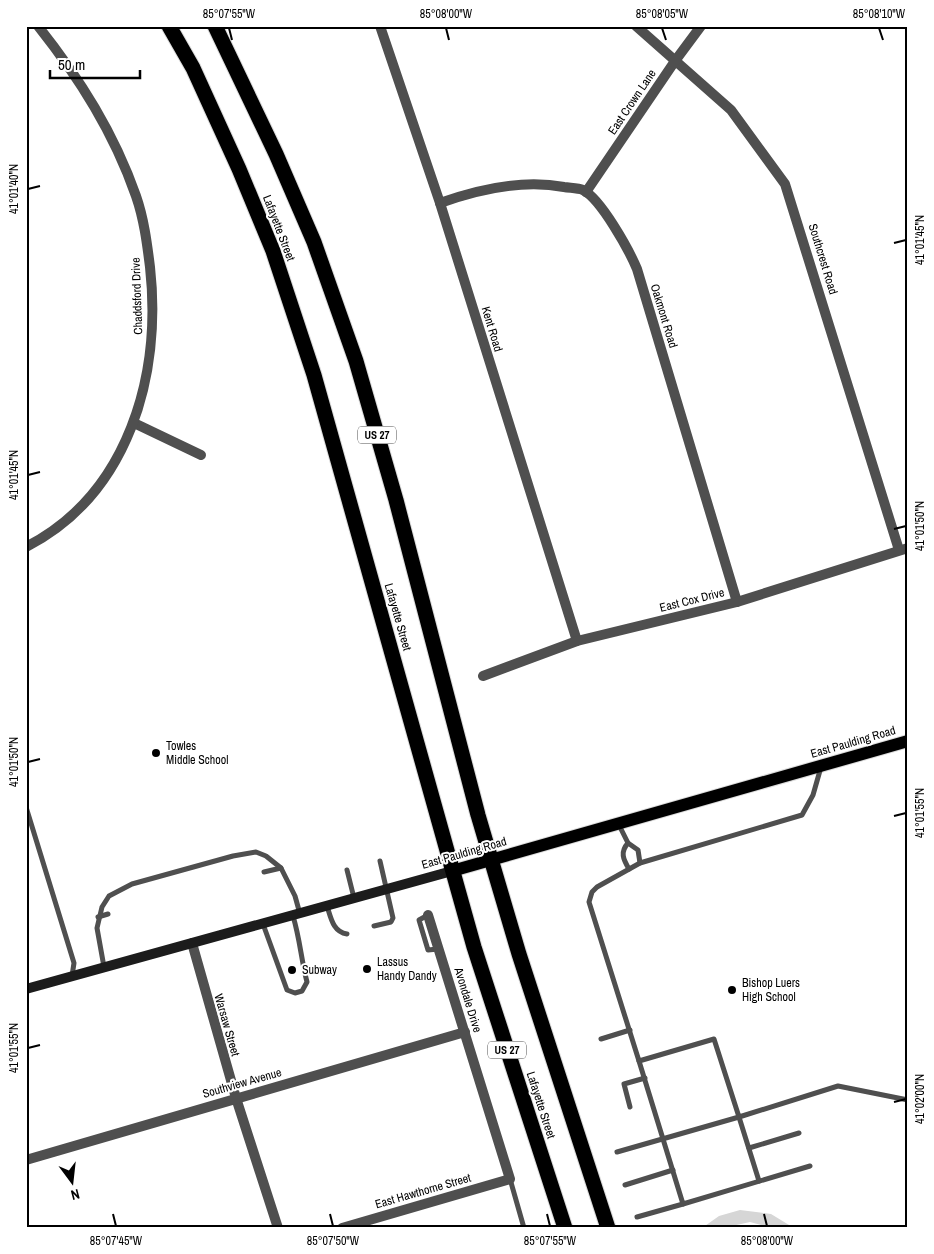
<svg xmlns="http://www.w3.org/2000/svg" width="934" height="1254" viewBox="0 0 934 1254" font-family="'Archivo Narrow',sans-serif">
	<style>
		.green { fill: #d6d6d6 }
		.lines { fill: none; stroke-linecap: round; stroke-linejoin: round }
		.primary-casing { stroke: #dbdbdb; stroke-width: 14 }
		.highway-casing { stroke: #dbdbdb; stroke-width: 17 }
		.lane { stroke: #4f4f4f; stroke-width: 5 }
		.street { stroke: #4f4f4f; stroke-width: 10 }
		.secondary { stroke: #1c1c1c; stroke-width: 10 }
		.primary { stroke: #000; stroke-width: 12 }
		.highway { stroke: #000; stroke-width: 15 }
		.ticks { fill: none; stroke: #000; stroke-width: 2 }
		.poi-dot { fill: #000; stroke: #fff; stroke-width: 2 }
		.labels { text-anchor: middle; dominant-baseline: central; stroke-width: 4; stroke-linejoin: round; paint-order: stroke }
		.shield { fill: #fff; stroke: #4c4c4c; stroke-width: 1 }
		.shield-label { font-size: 11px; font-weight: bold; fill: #000 }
		.street-label { font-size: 12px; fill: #000; stroke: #fff }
		.poi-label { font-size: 12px; fill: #000; stroke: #fff; text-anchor: start }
		.neatline { fill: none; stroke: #000; stroke-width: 2 }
		.ticks-label { font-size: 12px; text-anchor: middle; fill: #000 }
	</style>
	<rect width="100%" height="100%" fill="#fff"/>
	<!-- green -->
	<polygon class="green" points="740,1210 771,1214 794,1228 773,1228 750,1222 723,1228 702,1228 719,1216"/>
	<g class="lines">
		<!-- primary casing -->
		<g class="primary-casing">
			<polyline id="primary" points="452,871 908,741"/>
		</g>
		<!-- highway casing -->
		<g class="highway-casing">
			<g id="highway">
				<polyline points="169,26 193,68 239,169 273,251 314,375 474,947 565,1228"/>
				<polyline points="215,26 276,154 314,242 356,361 396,500 478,815 519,954 608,1228"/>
			</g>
		</g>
		<!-- lane -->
		<g class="lane">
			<polyline points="821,767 813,795 802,815 640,863 597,887 592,892 589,902 639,1061 714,1039 739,1117 838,1086 908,1100"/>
			<polyline points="26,807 74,963 72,976"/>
			<path d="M 619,825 L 628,843 C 620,852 623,859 629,869"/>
			<polyline points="628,843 638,850 640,863"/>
			<polyline points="347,870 354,898"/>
			<polyline points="264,872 281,868"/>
			<path d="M 327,906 C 331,918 333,932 347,934"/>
			<polyline points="428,915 419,920 428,950 438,949"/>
			<polyline points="98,917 108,914"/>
			<path d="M 263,924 L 287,990 L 295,993 L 302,991 L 307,982 C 301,959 300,939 293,916"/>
			<polyline points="374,926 391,922 393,918 380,861"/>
			<polyline points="104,967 97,928 102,907 109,896 132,884 233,856 256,852 266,856 281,868 295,896 300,914"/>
			<polyline points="601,1039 630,1030"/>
			<polyline points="639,1061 683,1204 810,1166"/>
			<polyline points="630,1107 624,1084 645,1078"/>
			<polyline points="749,1148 799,1133"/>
			<polyline points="617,1152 739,1117 759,1181"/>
			<polyline points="510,1179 524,1228"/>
			<polyline points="625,1185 673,1170"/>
			<polyline points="637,1217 683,1204"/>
		</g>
		<!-- street -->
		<g class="street">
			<polyline points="380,26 440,203 577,641"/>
			<polyline points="636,26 731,110 785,184 899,550"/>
			<polyline points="586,192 675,61 701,26"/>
			<path d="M 440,203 C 479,189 522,179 564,187 C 570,188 578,188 583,190 C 601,199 629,250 637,269 L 737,602"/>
			<polyline points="134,423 201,455"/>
			<path d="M 26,547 C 129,494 162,375 150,267 C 147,243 144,219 136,196 C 114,133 80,79 38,26"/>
			<polyline points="483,676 577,641 737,602 908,548"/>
			<polyline points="192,943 236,1098 278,1228"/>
			<polyline points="26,1160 465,1032"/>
			<polyline points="342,1228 510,1179 428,915"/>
		</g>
		<!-- secondary -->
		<polyline class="secondary" points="26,989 452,871"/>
		<!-- primary -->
		<use href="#primary" class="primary"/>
		<!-- highway -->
		<use href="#highway" class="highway"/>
	</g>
	<!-- ticks -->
	<path class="ticks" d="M 229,28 L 232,40M 446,28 L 449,40M 662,28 L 666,40M 879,28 L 883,40M 28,189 L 40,186M 894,243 L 906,240M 28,475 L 40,472M 894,529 L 906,526M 28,762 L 40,759M 894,816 L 906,813M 28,1048 L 40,1045M 894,1102 L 906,1099M 113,1214 L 116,1226M 330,1214 L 333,1226M 547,1214 L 550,1226M 764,1214 L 767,1226"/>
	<!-- markers -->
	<g class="poi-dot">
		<circle cx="156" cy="753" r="5"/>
		<circle cx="367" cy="969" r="5"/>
		<circle cx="292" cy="970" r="5"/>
		<circle cx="732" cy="990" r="5"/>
	</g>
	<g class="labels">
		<!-- shield labels -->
		<g class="shield">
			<rect x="358" y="426.5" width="38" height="17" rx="4"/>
			<rect x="488" y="1041.5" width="38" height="17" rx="4"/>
		</g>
		<g class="shield-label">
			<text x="377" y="435">US 27</text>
			<text x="507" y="1050">US 27</text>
		</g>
		<!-- street labels -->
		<g class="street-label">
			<text transform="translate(632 102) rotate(-56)">East Crown Lane</text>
			<text transform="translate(279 228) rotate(69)">Lafayette Street</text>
			<text transform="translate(823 259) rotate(73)">Southcrest Road</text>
			<text transform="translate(137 296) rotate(-92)">Chaddsford Drive</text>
			<text transform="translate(664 316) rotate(73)">Oakmont Road</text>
			<text transform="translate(492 329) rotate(73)">Kent Road</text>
			<text transform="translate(692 600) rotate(-14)">East Cox Drive</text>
			<text transform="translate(398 617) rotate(74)">Lafayette Street</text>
			<text transform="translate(853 742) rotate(-16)">East Paulding Road</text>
			<text transform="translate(464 853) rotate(-16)">East Paulding Road</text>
			<text transform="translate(468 1000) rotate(73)">Avondale Drive</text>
			<text transform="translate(227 1025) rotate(74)">Warsaw Street</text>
			<text transform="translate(242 1083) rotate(-16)">Southview Avenue</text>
			<text transform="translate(541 1105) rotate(72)">Lafayette Street</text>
			<text transform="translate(423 1191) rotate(-16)">East Hawthorne Street</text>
		</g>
		<!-- poi labels -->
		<g class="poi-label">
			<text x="166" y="746">Towles<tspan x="166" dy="14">Middle School</tspan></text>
			<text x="377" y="962">Lassus<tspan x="377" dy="14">Handy Dandy</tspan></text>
			<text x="302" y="970">Subway</text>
			<text x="742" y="983">Bishop Luers<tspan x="742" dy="14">High School</tspan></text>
		</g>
	</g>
	<!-- border -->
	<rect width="934" height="1254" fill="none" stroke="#ffffff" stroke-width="55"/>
	<!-- north arrow -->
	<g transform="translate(72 1182) rotate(165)" stroke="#ffffff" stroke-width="4" paint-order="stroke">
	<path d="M0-4L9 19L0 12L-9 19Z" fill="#000000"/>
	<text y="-8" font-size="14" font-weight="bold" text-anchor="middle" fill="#000000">N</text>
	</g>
	<!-- scale -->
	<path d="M50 70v8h90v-8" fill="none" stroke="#000000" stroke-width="2.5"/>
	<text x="58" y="70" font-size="15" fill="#000000" stroke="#ffffff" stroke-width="4" paint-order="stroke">50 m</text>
	<rect x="28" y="28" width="878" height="1198" class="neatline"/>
	<g class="ticks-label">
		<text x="229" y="18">85°07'55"W</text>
		<text x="446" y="18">85°08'00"W</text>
		<text x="662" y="18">85°08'05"W</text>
		<text x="879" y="18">85°08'10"W</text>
		<text transform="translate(14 189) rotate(-90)" y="4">41°01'40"N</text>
		<text transform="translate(920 240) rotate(-90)" y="4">41°01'45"N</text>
		<text transform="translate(14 475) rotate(-90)" y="4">41°01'45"N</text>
		<text transform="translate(920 526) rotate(-90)" y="4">41°01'50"N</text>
		<text transform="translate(14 762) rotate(-90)" y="4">41°01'50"N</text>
		<text transform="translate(920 813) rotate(-90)" y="4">41°01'55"N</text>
		<text transform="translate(14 1048) rotate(-90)" y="4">41°01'55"N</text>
		<text transform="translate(920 1099) rotate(-90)" y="4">41°02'00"N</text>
		<text x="116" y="1245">85°07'45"W</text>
		<text x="333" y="1245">85°07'50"W</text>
		<text x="550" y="1245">85°07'55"W</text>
		<text x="767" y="1245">85°08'00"W</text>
	</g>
</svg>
